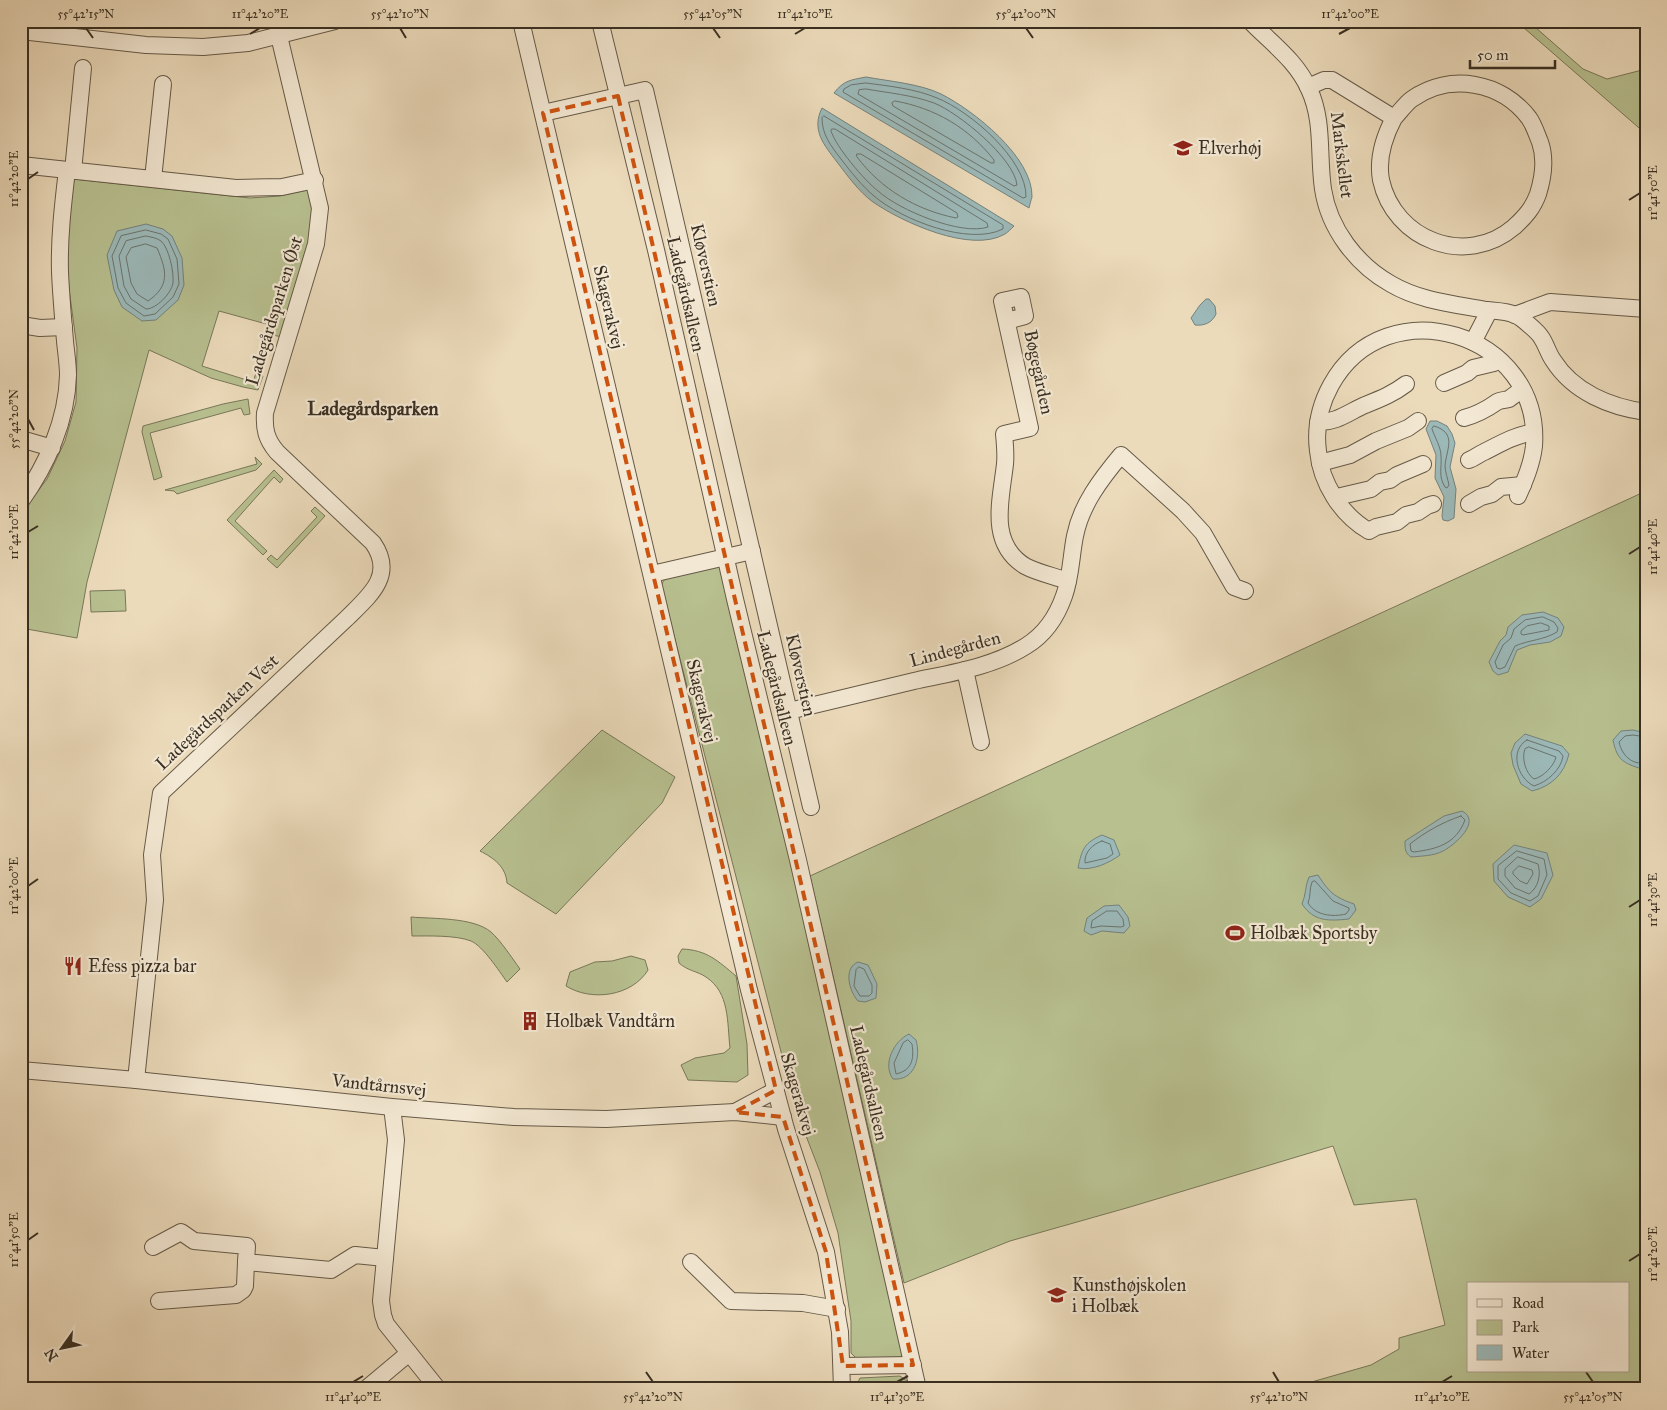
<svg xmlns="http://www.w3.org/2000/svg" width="1667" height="1410" viewBox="0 0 1667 1410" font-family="'IM FELL Great Primer',serif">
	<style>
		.green { fill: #b8c090; stroke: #787859; fill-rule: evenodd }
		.water { fill: #9cb9b9; stroke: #74827d }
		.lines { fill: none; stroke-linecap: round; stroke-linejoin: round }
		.shore { stroke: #6a746e; stroke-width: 1 }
		.minor-casing { stroke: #665a48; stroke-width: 18 }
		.minor { stroke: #f3e8d3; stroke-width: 16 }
		.marked { fill: none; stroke: #ce530f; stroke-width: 4; stroke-dasharray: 10 6; stroke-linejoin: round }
		.ticks { fill: none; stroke: #392f22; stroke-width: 2 }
		.labels { text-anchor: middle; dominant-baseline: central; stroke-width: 4.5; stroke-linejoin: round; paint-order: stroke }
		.poi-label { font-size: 18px; fill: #392f22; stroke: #f3e8d3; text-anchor: start }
		.street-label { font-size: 18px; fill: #392f22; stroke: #f3e8d3 }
		.neighbourhood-label { font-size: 19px; font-weight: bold; fill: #392f22; stroke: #f3e8d3 }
		.neatline { fill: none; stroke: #392f22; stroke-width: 2 }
		.ticks-label { font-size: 12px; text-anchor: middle; fill: #392f22 }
	</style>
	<rect width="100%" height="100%" fill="#ecdbbb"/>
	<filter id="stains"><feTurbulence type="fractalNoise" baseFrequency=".004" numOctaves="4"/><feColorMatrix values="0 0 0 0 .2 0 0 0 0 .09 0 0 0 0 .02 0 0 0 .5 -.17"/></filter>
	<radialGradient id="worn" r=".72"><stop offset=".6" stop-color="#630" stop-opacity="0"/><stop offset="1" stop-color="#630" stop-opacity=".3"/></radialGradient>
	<!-- green -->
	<g class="green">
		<polygon points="1516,21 1528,21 1583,69 1607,79 1646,69 1646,134"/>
		<polygon points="74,179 250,198 280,196 307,190 311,194 313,200 312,235 282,337 268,334 270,325 219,311 202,366 253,382 256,373 263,376 258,390 243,387 211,378 149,350 87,582 77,638 21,628 21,513 47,479 65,441 76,402 77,348 67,274 67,223"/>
		<polygon points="248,399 250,414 244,415 241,408 150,433 162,477 154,480 142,432 143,426 223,404"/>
		<polygon points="255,457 262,464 256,470 177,494 174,491 165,490 257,464"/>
		<polygon points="274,470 283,479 280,483 274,477 235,521 267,551 263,555 227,520"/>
		<path d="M 1646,491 L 1646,1389 L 1309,1389 L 1308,1383 L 1371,1365 L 1399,1349 L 1399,1338 L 1445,1325 L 1416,1199 L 1354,1205 L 1333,1146 L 1130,1207 L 1010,1241 L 904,1283 L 810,876 ZM 1468,1284 L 1628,1284 L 1628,1371 L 1468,1371 Z"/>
		<polygon points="315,507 325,516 277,568 267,559 271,555 277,560 317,517 311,511"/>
		<polygon points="723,565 907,1357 856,1358 851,1353 851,1321 838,1233 820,1172 796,1110 661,585 665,579"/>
		<polygon points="125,590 126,611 91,612 90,591"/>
		<path d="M 602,730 L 675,777 L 662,803 L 556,914 L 507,883 C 506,867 494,858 480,851 Z"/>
		<path d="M 411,917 C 433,919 473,917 491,932 C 501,941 512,958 520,969 L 507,982 C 499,971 483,946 471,941 C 456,935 428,936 412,936 Z"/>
		<path d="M 682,949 C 707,950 718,961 736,976 L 747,1044 L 748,1075 L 737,1082 L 688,1080 L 681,1065 L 695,1058 L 724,1053 L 730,1048 C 727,1022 730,993 706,977 C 697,971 688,971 679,963 L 678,956 Z"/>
		<path d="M 631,956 L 645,960 L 648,970 C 632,996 592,1002 566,986 L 570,972 L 595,962 L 612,961 Z"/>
		<polygon points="900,1376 907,1381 909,1389 857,1389 857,1384 860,1378"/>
	</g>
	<!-- water -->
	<g class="water">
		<path d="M 866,77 C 888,81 921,84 941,94 C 973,110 1033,157 1032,197 C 1031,200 1030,204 1029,208 L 834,93 C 844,80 851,80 866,77 Z"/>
		<path d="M 822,108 L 1014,226 C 1011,229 1008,232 1005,234 C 971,254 902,222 873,202 C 859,192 847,175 837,162 C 824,145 811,130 822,108 Z"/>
		<polygon points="146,224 163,229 172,236 182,258 184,285 178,300 156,320 142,321 122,307 114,290 107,255 117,231"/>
		<path d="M 1206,299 L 1209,299 L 1215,306 L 1216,314 C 1212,323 1204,326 1195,325 L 1191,318 L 1200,305 Z"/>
		<polygon points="1430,421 1437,421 1447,426 1452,434 1455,443 1450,467 1456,489 1454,518 1448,521 1443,520 1442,516 1444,497 1435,478 1436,455 1426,429"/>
		<polygon points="1543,612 1558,618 1564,627 1561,636 1550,642 1530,645 1517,650 1508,672 1498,675 1493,671 1489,662 1500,641 1506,635 1508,627 1522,615"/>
		<path d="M 1633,730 L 1646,733 L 1646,767 L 1642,769 C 1623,763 1617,760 1613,740 L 1621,731 Z"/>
		<path d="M 1525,734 L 1562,746 L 1569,754 C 1564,774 1552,786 1532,791 L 1521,784 L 1513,765 L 1511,753 L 1515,743 Z"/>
		<path d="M 1462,811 C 1482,821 1455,845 1443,851 C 1434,856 1421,856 1411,857 C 1405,853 1405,849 1405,841 L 1444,816 Z"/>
		<path d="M 1102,835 L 1114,840 L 1120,855 C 1109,863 1092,871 1078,868 C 1082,849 1084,843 1102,835 Z"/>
		<polygon points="1514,845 1547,853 1553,875 1541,899 1530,907 1508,897 1494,881 1493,864"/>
		<path d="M 1318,875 C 1329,892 1334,897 1354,904 L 1356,910 L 1349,919 C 1329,921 1314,922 1302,904 C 1306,895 1305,886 1309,877 Z"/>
		<polygon points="1119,905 1128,917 1130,926 1124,933 1102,931 1091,935 1084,931 1087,918 1104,906"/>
		<path d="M 858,962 L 868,965 L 877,984 L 876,998 L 865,1002 L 858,1001 C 849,991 843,968 858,962 Z"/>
		<path d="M 909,1034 L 916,1040 C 921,1057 915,1081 893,1079 C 882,1064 894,1041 909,1034 Z"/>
	</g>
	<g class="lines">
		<!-- shore -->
		<g class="shore">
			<path d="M 866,83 C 889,86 916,89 937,98 C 970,111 1027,160 1026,197 L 1023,198 L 843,92 L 844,89 L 851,85 Z"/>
			<path d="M 866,89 C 889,93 912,95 934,103 C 959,113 1014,158 1017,185 L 1014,186 L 858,94 L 859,90 Z"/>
			<path d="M 895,101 C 935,108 969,128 994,160 L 994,163 L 991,163 L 893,106 L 892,103 Z"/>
			<path d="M 824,116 L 1003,225 L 1003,229 C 969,246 902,220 874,196 C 862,186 851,172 841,159 C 831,146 822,135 822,118 Z"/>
			<path d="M 832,129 L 835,129 L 987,223 L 988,227 C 961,236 899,210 878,191 C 864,180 836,147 831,131 Z"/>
			<path d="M 857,154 L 861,154 L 957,213 L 958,217 L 956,218 C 916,210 881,189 857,157 Z"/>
			<polygon points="146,230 161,234 168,239 177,259 179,284 173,297 155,314 144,316 126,303 118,288 112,256 121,236"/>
			<path d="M 146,236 C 151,237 157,238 161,241 C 169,248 174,272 173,283 C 171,294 156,309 146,309 L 131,299 L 124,286 L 119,256 L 126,241 Z"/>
			<path d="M 146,244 L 157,248 C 167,271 170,286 148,301 L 137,294 L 131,283 L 126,257 L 131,248 Z"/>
			<path d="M 1434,426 C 1458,433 1446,450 1445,466 C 1445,471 1448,480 1449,485 L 1447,488 L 1445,487 C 1438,476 1442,468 1441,456 C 1441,447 1435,438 1432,429 Z"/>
			<path d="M 1543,617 L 1554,622 L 1558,628 L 1557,632 C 1544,640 1529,640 1515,646 L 1505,667 L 1500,669 L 1497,668 L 1495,662 L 1503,645 L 1511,638 L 1514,629 L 1525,620 Z"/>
			<polygon points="1541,623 1549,626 1549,630 1523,635 1521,634 1521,631 1527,626"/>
			<path d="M 1646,737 L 1633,735 L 1625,736 L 1619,742 C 1622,755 1631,765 1646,763"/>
			<path d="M 1527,740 L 1559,751 L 1563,756 C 1561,770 1547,782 1534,786 C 1517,778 1509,750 1527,740 Z"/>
			<path d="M 1529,747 L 1556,757 C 1554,766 1543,777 1534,779 C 1526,774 1521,758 1525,749 Z"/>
			<path d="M 1461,816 L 1465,820 C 1456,844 1437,849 1414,852 L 1411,851 L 1410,844 C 1425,832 1443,822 1461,816 Z"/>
			<path d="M 1102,841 L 1110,844 L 1113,854 L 1107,858 L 1085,863 C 1084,852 1093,844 1102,841 Z"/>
			<polygon points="1517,851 1544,859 1547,875 1538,896 1530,901 1511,893 1498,879 1498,866"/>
			<path d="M 1518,857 L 1538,864 C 1541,874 1539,887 1529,894 L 1515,888 L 1505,876 L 1505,869 Z"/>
			<polygon points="1519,866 1532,870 1533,874 1527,884 1520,881 1513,874 1513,872"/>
			<path d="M 1315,881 L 1333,901 L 1349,908 L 1349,910 L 1346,914 C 1333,917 1316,916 1308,903 C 1311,896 1309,889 1312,882 Z"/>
			<polygon points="1107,911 1117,911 1123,919 1124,926 1121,927 1101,926 1091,928 1092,921"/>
			<polygon points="859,967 864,969 872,985 872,993 869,996 860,996 854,986 856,970"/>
			<path d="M 908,1040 L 912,1044 C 914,1058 913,1070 896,1074 L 894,1063 L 903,1043 Z"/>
		</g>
		<!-- minor casing -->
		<g class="minor-casing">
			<g id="minor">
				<polyline points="521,21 749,990 786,1129 826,1252 840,1332 842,1389"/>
				<polyline points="600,21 656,250 735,599 798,860 918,1389"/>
				<path d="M 1250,21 C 1271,43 1296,60 1309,89 C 1324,121 1318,155 1323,189 C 1329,229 1357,265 1391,284 C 1420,301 1454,304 1486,310 C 1495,311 1507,311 1515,315 C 1521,317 1538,332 1541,337 C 1546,344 1548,353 1553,360 C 1573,392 1610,407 1646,412"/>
				<polyline points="21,31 146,45 203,47 248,43 335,21"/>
				<path d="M 1308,87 L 1324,80 L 1332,80 L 1394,118 C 1400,112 1405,104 1412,99 C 1450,72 1502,82 1529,118 C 1534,125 1537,135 1540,142 C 1546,159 1543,178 1538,194 C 1533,208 1525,217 1514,227 C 1466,268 1394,240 1381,180 C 1377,158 1384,137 1394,118"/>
				<polyline points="543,113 645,90 811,807"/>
				<polyline points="21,165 236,188 282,187 315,180"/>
				<polyline points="73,171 83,68"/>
				<polyline points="153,179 163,84"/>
				<polyline points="1515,315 1550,302 1646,309"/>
				<path d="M 1007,321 L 1025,316 L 1021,297 L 1002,301 L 1030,428 L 1004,434 C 1005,444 1006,454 1005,464 C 1001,500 988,543 1025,566 C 1038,573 1054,576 1068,581"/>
				<polyline points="21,325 40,328 64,327"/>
				<polyline points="1473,342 1487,315 1487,310"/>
				<polyline points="1444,383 1467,373 1473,368 1494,363 1498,359"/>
				<path d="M 1464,418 C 1476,415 1487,409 1497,402 C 1500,400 1505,400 1509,399 C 1513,396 1518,392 1522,390"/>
				<path d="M 1318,422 C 1336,423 1349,412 1365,405 C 1380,399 1393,394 1406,384"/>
				<polyline points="21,439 52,448"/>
				<path d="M 1469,460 C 1475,458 1479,454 1484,452 C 1500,444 1515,435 1534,432"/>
				<polyline points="1320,463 1350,455 1376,441 1408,428 1418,421"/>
				<path d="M 21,501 C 47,465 67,420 68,375 C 68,364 66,352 65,341 C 63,318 61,295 60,272 C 59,238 63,204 67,170"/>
				<polyline points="1337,501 1341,496 1371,489 1380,482 1390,480 1397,475 1423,464"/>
				<path d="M 1433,504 L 1427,506 L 1418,512 L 1406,515 L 1397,522 L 1376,527 L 1369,531 C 1341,515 1321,483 1318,451 C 1315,428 1320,405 1331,385 C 1386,285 1542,333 1534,446 C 1532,464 1525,480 1518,496"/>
				<polyline points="1469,504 1481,497 1492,494 1501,487 1523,485"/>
				<polyline points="652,574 752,551"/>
				<polyline points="965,670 981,742"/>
				<path d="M 789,711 C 831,701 872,691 914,681 C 951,673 993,667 1026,646 C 1044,635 1057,616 1064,596 C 1071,577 1071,556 1075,536 C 1081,505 1101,479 1121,455 L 1183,511 L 1203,533 L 1234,587 L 1245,591"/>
				<polyline points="21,1070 136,1080 392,1107 514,1117 606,1119 735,1112 783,1117"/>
				<path d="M 136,1080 L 155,900 L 152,855 L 161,793 L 346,619 C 368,597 396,576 373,543 L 277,452 C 266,439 264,429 265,413 L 316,244 L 320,208 L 279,36"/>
				<polyline points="392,1107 396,1140 381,1301 383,1315 386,1324 438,1389"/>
				<polyline points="735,1112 776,1090"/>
				<polyline points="153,1247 181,1232 194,1241 247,1246 246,1262 331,1270 355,1255 385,1258"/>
				<polyline points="691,1262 731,1301 803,1303 837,1309"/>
				<polyline points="159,1301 236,1295 243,1290 245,1286 246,1262"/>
				<polyline points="843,1366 913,1365"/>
				<polyline points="366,1389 409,1353"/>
			</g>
		</g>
		<!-- minor -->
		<use href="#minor" class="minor"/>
	</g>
	<!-- marked area -->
	<path class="marked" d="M 618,96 L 913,1365 L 843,1366 L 826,1252 L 783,1117 L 735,1112 L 776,1090 L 543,113 Z"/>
	<!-- ticks -->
	<path class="ticks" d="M 86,28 L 93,38M 400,28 L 406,38M 713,28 L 720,38M 1026,28 L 1033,38M 250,34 L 260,28M 795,34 L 805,28M 1339,34 L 1350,28M 28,179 L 38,172M 1629,200 L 1640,193M 28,419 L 34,430M 28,532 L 38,526M 1629,554 L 1640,547M 28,886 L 38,879M 1629,907 L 1640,900M 28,1240 L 38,1233M 1629,1261 L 1640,1254M 646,1372 L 653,1382M 1273,1372 L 1279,1382M 1586,1372 L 1593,1382M 353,1382 L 363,1376M 897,1382 L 908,1376M 1442,1382 L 1452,1376"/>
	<!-- icons -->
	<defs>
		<g id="school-bare" transform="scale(1.5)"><path d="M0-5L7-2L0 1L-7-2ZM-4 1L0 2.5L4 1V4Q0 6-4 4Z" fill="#8f2418" stroke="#f3e8d3" stroke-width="2.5" paint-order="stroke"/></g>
		<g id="stadium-bare" transform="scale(1.5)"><path d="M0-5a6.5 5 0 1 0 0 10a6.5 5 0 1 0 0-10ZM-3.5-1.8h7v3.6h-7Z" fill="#8f2418" stroke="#f3e8d3" stroke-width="2.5" paint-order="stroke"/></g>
		<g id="restaurant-bare" transform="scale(1.5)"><path d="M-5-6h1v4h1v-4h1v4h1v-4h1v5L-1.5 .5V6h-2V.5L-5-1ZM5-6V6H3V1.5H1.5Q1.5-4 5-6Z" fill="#8f2418" stroke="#f3e8d3" stroke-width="2.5" paint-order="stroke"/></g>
		<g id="building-bare" transform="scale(1.5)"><path d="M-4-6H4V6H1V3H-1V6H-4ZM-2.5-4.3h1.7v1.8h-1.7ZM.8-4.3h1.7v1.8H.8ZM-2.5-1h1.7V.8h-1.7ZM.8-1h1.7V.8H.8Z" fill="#8f2418" stroke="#f3e8d3" stroke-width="2.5" paint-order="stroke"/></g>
	</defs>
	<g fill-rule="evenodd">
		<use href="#school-bare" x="1183" y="148"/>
		<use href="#stadium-bare" x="1235" y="933"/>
		<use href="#restaurant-bare" x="73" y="966"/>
		<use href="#building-bare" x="530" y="1021"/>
		<use href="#school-bare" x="1057" y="1295"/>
	</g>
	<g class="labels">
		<!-- poi labels -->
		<g class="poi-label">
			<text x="1198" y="148">Elverhøj</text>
			<text x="1250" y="933">Holbæk Sportsby</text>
			<text x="88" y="966">Efess pizza bar</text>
			<text x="545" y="1021">Holbæk Vandtårn</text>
			<text x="1072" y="1285">Kunsthøjskolen<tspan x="1072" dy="21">i Holbæk</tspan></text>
		</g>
		<!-- street labels -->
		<g class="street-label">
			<text transform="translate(1342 155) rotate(83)">Markskellet</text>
			<text transform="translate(706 265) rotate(77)">Kløverstien</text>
			<text transform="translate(686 294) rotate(77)">Ladegårdsalleen</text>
			<text transform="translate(609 307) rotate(77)">Skagerakvej</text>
			<text transform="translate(274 311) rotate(-73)">Ladegårdsparken Øst</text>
			<text transform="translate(1039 372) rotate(78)">Bøgegården</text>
			<text transform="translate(955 649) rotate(-15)">Lindegården</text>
			<text transform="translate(801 675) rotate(77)">Kløverstien</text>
			<text transform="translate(777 688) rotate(76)">Ladegårdsalleen</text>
			<text transform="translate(702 701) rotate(77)">Skagerakvej</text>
			<text transform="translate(217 712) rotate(-43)">Ladegårdsparken Vest</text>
			<text transform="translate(869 1083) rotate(77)">Ladegårdsalleen</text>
			<text transform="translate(379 1085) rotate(6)">Vandtårnsvej</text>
			<text transform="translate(798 1094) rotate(74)">Skagerakvej</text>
		</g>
		<!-- neighbourhood labels -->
		<g class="neighbourhood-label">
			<text x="373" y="408">Ladegårdsparken</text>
		</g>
	</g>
	<!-- margin -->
	<rect width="1667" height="1410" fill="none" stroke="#ecdbbb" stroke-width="55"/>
	<!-- legend -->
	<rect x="1467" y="1282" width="162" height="90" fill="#f3e8d3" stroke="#a99e8c"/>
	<rect x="1477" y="1299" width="25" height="8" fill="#f3e8d3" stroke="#a99e8c"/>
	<text x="1512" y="1308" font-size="15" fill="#392f22">Road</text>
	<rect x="1477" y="1320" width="25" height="15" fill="#b8c090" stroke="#a99e8c"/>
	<text x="1512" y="1332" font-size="15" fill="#392f22">Park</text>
	<rect x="1477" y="1345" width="25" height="15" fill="#9cb9b9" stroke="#a99e8c"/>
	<text x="1512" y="1358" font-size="15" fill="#392f22">Water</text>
	<!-- north arrow -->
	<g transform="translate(62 1348) rotate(237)" stroke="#f3e8d3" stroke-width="4" paint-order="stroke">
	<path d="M0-4L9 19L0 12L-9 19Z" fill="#392f22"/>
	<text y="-8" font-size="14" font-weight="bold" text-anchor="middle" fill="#392f22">N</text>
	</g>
	<!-- scale -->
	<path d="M1470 60v8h85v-8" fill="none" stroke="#392f22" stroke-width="2.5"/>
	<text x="1477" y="60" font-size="15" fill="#392f22" stroke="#f3e8d3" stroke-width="4" paint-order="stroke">50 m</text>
	<rect x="28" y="28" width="1612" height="1354" class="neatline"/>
	<g class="ticks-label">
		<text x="86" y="18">55°42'15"N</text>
		<text x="260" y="18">11°42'20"E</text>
		<text x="400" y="18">55°42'10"N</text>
		<text x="713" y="18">55°42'05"N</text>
		<text x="805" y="18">11°42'10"E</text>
		<text x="1026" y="18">55°42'00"N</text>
		<text x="1350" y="18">11°42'00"E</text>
		<text transform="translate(14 179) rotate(-90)" y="4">11°42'20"E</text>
		<text transform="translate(1653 193) rotate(-90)" y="4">11°41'50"E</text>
		<text transform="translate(14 419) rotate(-90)" y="4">55°42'20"N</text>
		<text transform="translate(14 532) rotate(-90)" y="4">11°42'10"E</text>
		<text transform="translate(1653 547) rotate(-90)" y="4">11°41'40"E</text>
		<text transform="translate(14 886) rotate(-90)" y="4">11°42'00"E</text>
		<text transform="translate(1653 900) rotate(-90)" y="4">11°41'30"E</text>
		<text transform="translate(14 1240) rotate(-90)" y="4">11°41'50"E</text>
		<text transform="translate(1653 1254) rotate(-90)" y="4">11°41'20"E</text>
		<text x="353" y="1401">11°41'40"E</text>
		<text x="653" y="1401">55°42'20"N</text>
		<text x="897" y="1401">11°41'30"E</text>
		<text x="1279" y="1401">55°42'10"N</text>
		<text x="1442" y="1401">11°41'20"E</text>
		<text x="1593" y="1401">55°42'05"N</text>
	</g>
	<rect width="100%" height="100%" filter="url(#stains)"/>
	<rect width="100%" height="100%" fill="url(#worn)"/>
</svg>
